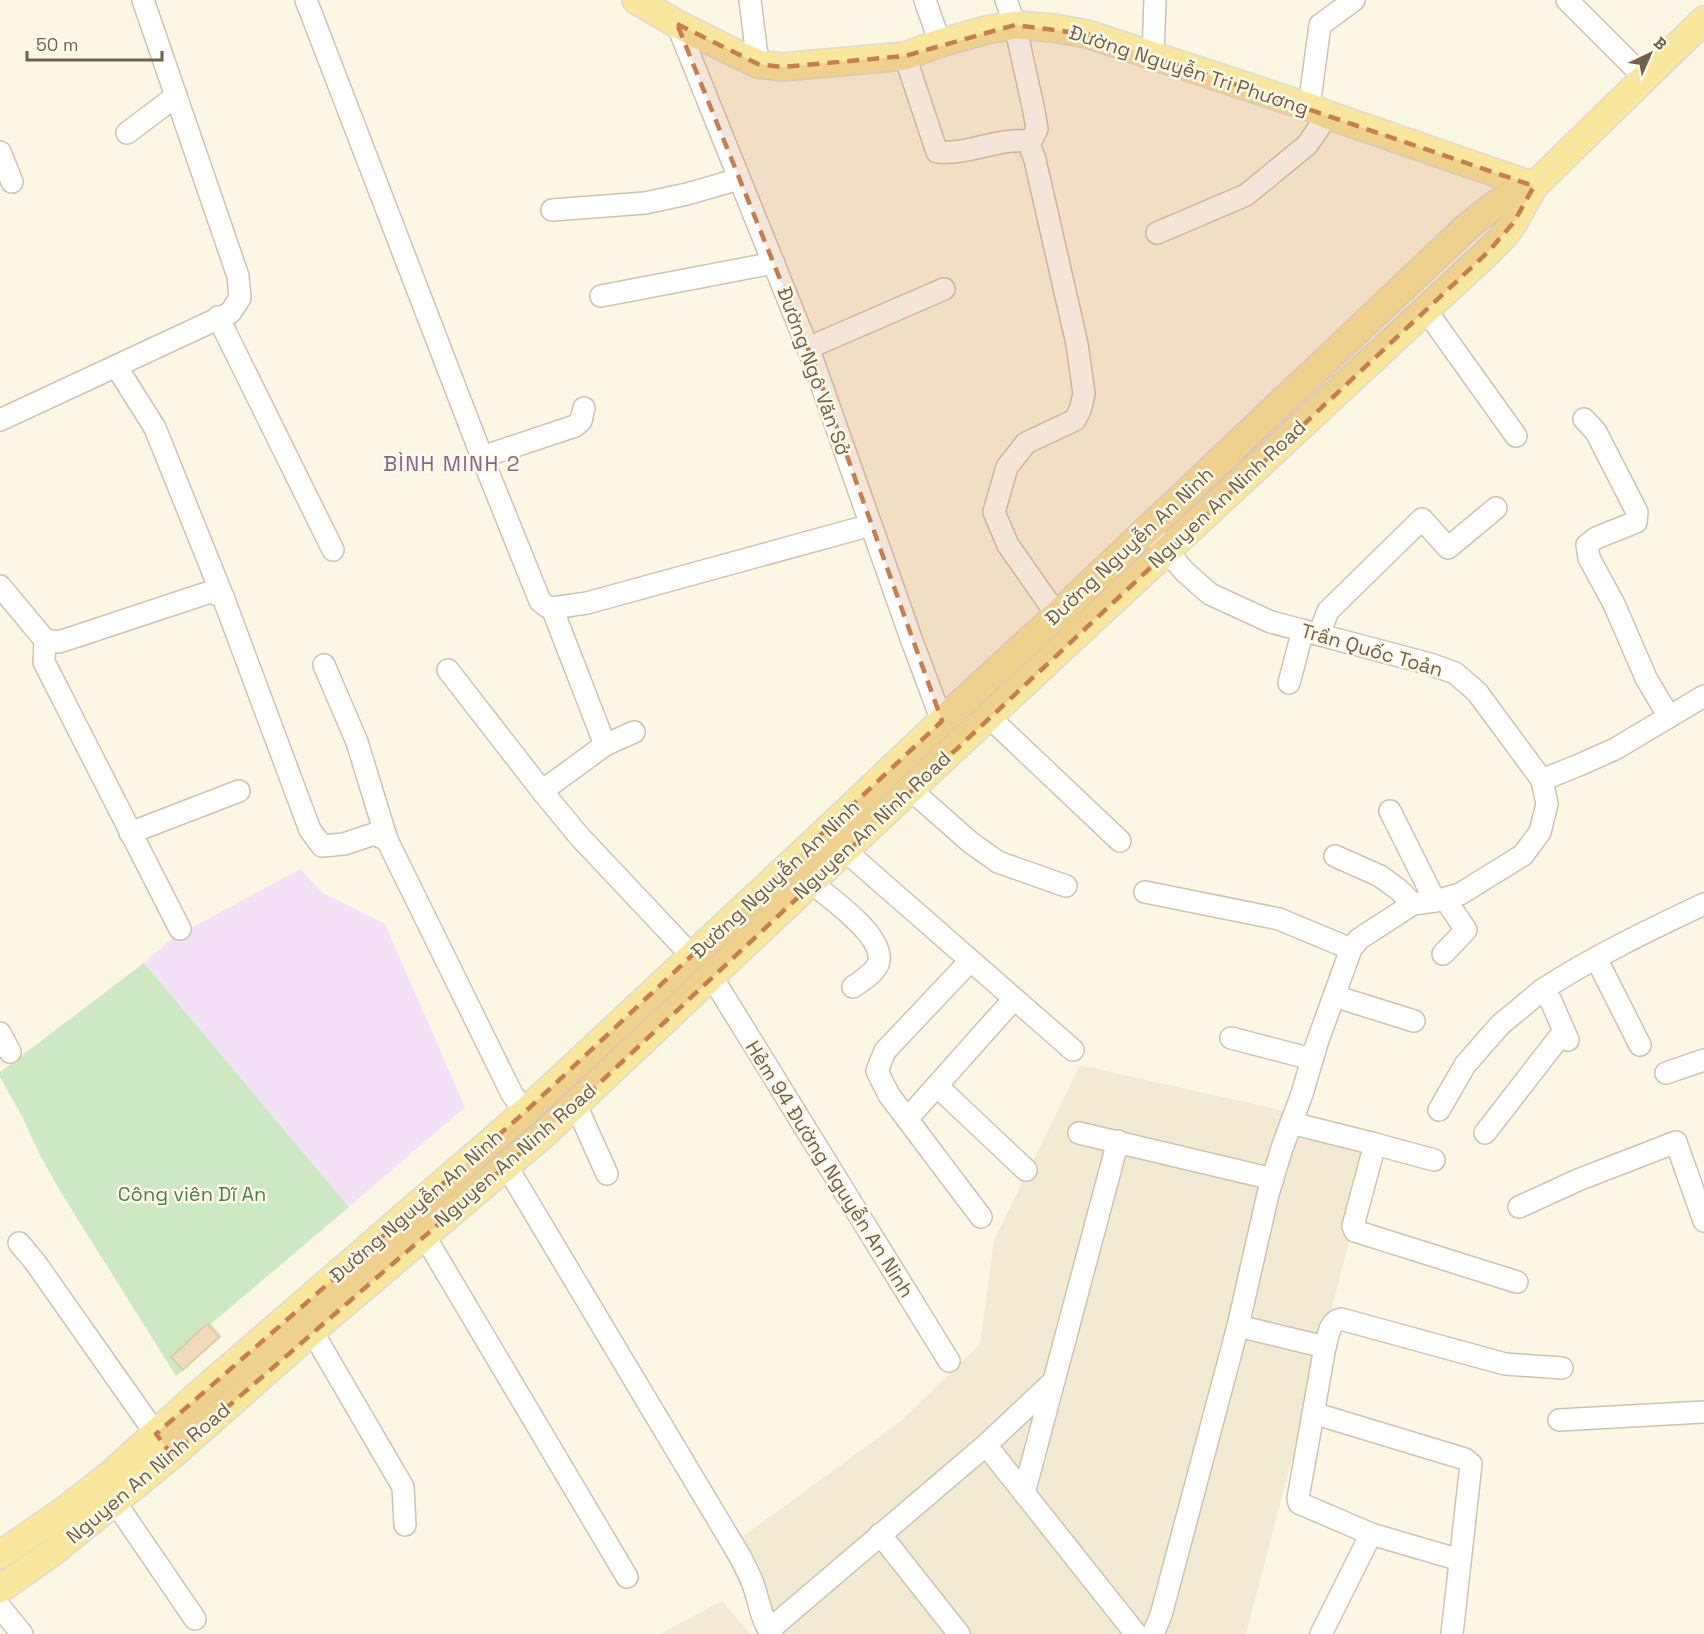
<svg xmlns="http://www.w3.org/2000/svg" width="1704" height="1634" viewBox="0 0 1704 1634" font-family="'Space Grotesk',sans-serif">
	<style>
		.residential { fill: #f3ead3 }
		.education { fill: #f4e1f8 }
		.green { fill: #cce9c3 }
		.building { fill: #f0dabc; stroke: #e3c49d; stroke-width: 1.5 }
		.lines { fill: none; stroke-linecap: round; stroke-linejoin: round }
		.minor-casing { stroke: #cfc2ae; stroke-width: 24 }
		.major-casing { stroke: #ddd9d4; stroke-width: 30 }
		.minor { stroke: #fff; stroke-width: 21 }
		.major { stroke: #f9e79e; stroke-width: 27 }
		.marked { fill: #c77e4c; fill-opacity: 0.2; stroke: #c77e4c; stroke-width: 4.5; stroke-dasharray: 12 8; stroke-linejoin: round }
		.labels { text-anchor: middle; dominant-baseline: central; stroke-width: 5; stroke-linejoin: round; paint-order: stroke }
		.street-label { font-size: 20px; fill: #73604a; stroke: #fffaea }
		.park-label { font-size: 20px; fill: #4c7f45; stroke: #fffaea }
		.neighbourhood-label { font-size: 21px; letter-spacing: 1.5px; fill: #896290; stroke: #fffaea }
	</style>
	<rect width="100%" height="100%" fill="#fcf7e4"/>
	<!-- residential -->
	<g class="residential">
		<polygon points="1080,1065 1378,1132 1246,1634 765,1634 762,1630 723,1551 901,1421 980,1344 994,1240"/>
		<polygon points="722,1601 750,1634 660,1634"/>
	</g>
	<!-- education -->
	<polygon class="education" points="300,869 323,893 385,924 465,1107 349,1207 144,963 173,938"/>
	<!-- green -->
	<polygon class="green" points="144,963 349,1207 211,1324 222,1337 176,1376 60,1191 39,1153 23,1118 0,1077 0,1072"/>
	<!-- building -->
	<polygon class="building" points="207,1324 219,1337 183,1370 171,1357"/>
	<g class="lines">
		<!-- minor casing -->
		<g class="minor-casing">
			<g id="minor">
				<polyline points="306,0 482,457 540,601 546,606 552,608 587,603 871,525"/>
				<polyline points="750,0 758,64"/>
				<polyline points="925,0 940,43"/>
				<polyline points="1006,0 1015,25 1034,111 1037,129 1033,137 1028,141"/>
				<polyline points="1567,0 1644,77"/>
				<polyline points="677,24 813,361 912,641 942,721"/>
				<path d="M 905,56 L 937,152 C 968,155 997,138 1028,141 L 1035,160 L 1077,344 L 1084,394 L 1080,410 L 1075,420 L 1026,443 L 1007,467 L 994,512 L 1008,545 L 1057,615"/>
				<polyline points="1153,56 1155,0"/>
				<polyline points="1309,107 1320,25 1354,0"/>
				<polyline points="127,133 176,96"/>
				<polyline points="0,152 12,182"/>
				<polyline points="552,210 645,203 687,194 739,179"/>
				<polyline points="1157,233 1246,195 1307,145 1328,115"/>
				<polyline points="601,296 774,263"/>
				<polyline points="1425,309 1516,436"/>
				<polyline points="218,317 333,550"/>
				<polyline points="808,348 944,289"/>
				<polyline points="116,366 155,428 223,597"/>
				<polyline points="1584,419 1596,432 1637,512 1636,522 1596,538 1587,545 1589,558 1614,604 1646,678 1669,717"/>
				<polyline points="0,420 230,313 240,298 238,276 143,0"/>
				<polyline points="482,457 575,426 581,421 584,408"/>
				<polyline points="1148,529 1185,572 1210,594 1271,622 1430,664 1455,673 1477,692 1542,780 1547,804 1540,832 1523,855 1460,894 1435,901 1413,904 1359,939 1351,949 1317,1043 1302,1094 1282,1148 1268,1194 1238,1326 1161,1615 1153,1634"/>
				<polyline points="0,586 45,640 59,642 210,592 223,597 310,830 322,846 344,844 374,834 387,840 512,1094 525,1112"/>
				<polyline points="552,608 605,745"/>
				<polyline points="1319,634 1328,611 1422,519 1448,548 1496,508"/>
				<polyline points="45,640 44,662 180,929"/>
				<polyline points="324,665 357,742 387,840"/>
				<polyline points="448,670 542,791 579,836 693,957"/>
				<polyline points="1289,683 1303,630"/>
				<polyline points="988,716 1120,841"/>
				<polyline points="1542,780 1579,765 1615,749 1704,696"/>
				<polyline points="910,789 970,842 998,862 1066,886"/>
				<polyline points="542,791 605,745 634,732"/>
				<polyline points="1390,811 1435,901"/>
				<polyline points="130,833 239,791"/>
				<polyline points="834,841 1073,1050"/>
				<polyline points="1335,856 1380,876 1399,890 1413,904"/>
				<path d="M 811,882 C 829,898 883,934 879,961 C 877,972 861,981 853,987"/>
				<polyline points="1145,892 1279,919 1351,949"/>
				<polyline points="1443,954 1466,930 1445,899"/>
				<polyline points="1596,958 1640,1045"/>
				<polyline points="970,961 885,1051 877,1071 889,1095 981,1217"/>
				<polyline points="712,977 949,1361"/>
				<polyline points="1334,996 1414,1021"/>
				<polyline points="0,1033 10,1052"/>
				<polyline points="1231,1038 1312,1059"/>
				<path d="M 1568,1040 L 1551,1001 L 1542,990 C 1593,957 1649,930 1704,904"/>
				<polyline points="1666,1073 1704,1060"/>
				<polyline points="937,1086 1026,1170"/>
				<polyline points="576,1105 607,1174"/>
				<polyline points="1439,1110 1465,1065 1500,1025 1542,990"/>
				<polyline points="907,1119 1014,999"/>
				<polyline points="1291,1123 1375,1144 1353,1226 1355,1231 1517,1282"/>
				<polyline points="1079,1133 1273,1179"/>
				<polyline points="1485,1133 1564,1031"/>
				<polyline points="1375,1144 1434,1160"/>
				<path d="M 507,1167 L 741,1558 C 745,1567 750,1575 753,1584 C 759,1600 761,1621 772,1634"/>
				<polyline points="1519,1207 1578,1180 1676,1142 1704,1221"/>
				<polyline points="424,1235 627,1577"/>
				<polyline points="19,1243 35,1262 156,1434"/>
				<path d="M 1238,1326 L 1325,1347 C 1328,1337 1329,1321 1341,1319 L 1505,1364 L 1562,1368"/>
				<polyline points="312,1331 403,1487 405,1525"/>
				<polyline points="1325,1347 1298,1498 1299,1503 1371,1534 1460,1560"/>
				<polyline points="1313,1413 1465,1459 1471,1464 1452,1634"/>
				<polyline points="1559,1420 1704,1412"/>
				<polyline points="986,1445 1136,1634"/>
				<polyline points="1024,1493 1118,1141"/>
				<polyline points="115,1502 195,1619"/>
				<polyline points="880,1534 959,1634"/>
				<polyline points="0,1607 22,1634"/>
				<polyline points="769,1630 986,1445 1054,1381"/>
				<polyline points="1321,1634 1371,1534"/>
			</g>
		</g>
		<!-- major casing -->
		<g class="major-casing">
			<g id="major">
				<polyline points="636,0 677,24 733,52 758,64 782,67 905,56 940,43 986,30 1015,25 1054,28 1087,34 1309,107 1328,115 1534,186"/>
				<polyline points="0,1555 65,1510 111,1474 198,1395 525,1112 825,832 942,721 1057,615 1468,226 1496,204 1534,186"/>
				<polyline points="0,1589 50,1554 172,1455 312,1331 544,1134 844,851 1488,252 1505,235 1514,222 1534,186 1704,20"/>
			</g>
		</g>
		<!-- minor -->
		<use href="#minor" class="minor"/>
		<!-- major -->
		<use href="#major" class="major"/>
	</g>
	<!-- marked area -->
	<path class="marked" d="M 677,24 L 758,64 L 782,67 L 905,56 L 1015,25 L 1087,34 L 1534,186 L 1514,222 L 1488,252 L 576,1105 L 172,1455 L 156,1434 L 525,1112 L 942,721 L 813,361 Z"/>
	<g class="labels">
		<!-- street labels -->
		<g class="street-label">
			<text transform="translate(1189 70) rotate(18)">Đường Nguyễn Tri Phương</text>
			<text transform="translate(814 371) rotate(70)">Đường Ngô Văn Sở</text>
			<text transform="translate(1227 494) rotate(-43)">Nguyen An Ninh Road</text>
			<text transform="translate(1129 546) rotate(-43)">Đường Nguyễn An Ninh</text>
			<text transform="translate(1372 650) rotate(16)">Trần Quốc Toản</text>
			<text transform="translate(872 825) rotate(-43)">Nguyen An Ninh Road</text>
			<text transform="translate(775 879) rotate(-43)">Đường Nguyễn An Ninh</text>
			<text transform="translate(515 1155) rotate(-41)">Nguyen An Ninh Road</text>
			<text transform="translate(830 1169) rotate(58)">Hẻm 94 Đường Nguyễn An Ninh</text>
			<text transform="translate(416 1206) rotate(-41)">Đường Nguyễn An Ninh</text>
			<text transform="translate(148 1473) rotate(-40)">Nguyen An Ninh Road</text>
		</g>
		<!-- park labels -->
		<g class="park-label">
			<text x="192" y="1194">Công viên Dĩ An</text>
		</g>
		<!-- neighbourhood labels -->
		<g class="neighbourhood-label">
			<text x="452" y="463">BÌNH MINH 2</text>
		</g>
	</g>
	<!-- north arrow -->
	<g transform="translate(1650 54) rotate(44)" stroke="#fffaea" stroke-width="4.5" paint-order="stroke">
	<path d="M0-4.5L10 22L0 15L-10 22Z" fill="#73604a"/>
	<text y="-9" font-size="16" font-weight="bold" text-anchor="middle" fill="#73604a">B</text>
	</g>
	<!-- scale -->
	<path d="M27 51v9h135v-9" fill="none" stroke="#73604a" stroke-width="3"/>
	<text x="36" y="51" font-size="18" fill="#73604a" stroke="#fffaea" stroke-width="4.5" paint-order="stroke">50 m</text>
</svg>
